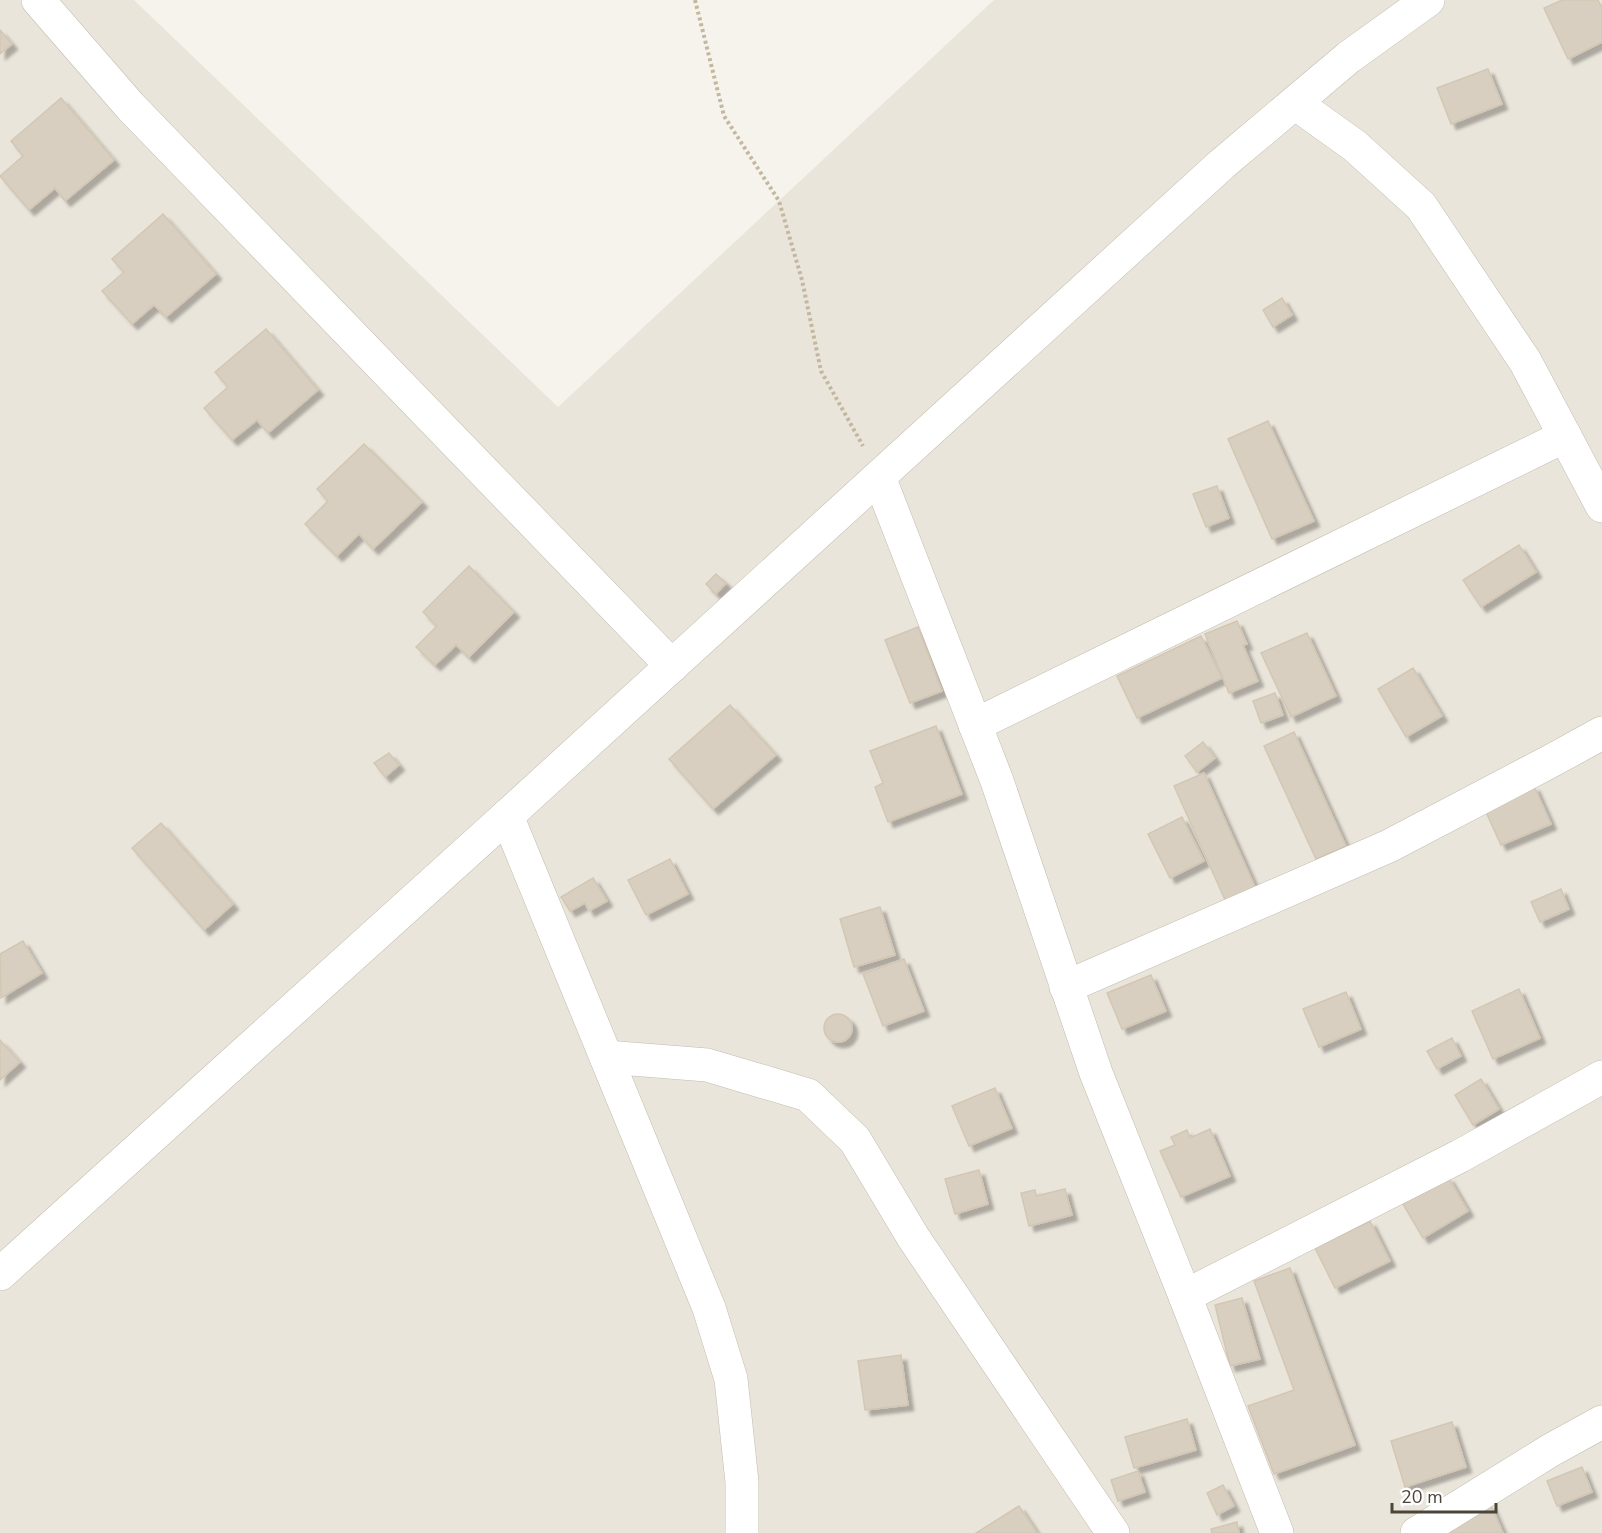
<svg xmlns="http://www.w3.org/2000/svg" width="1602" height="1533" viewBox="0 0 1602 1533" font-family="'Nunito Sans',sans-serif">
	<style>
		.residential { fill: #eae5da }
		.building { fill: #d8cfc1; stroke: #d3c7b4; stroke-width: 1.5; filter: url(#shadow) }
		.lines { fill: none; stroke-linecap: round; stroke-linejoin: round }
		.minor-casing { stroke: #c2bbae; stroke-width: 34 }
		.path { stroke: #c4b79f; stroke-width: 4; stroke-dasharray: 3 3; stroke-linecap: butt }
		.minor { stroke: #fff; stroke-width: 33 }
	</style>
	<defs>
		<filter id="shadow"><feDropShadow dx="5.5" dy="5.5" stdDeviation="1.5" flood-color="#0004"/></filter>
	</defs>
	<rect width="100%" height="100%" fill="#f6f3ec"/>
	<!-- residential -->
	<polygon class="residential" points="0,0 134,0 558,407 994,0 1602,0 1602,1533 0,1533"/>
	<!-- building -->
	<g class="building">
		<polygon points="1562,0 1598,0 1602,8 1602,42 1568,59 1544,8"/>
		<polygon points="0,30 12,44 0,54"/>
		<polygon points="1488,69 1502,104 1451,124 1437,88"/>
		<polygon points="61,98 114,160 65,201 55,188 29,210 0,176 23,156 11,141"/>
		<polygon points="163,214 216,274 166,317 154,305 132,324 102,291 124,272 112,259"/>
		<polygon points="1282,298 1292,315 1273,327 1263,310"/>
		<polygon points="266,329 318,390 268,433 257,420 232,440 204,408 228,387 215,372"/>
		<polygon points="1268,421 1314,521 1272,539 1228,439"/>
		<polygon points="364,444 422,502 373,549 359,534 337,556 305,524 328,501 317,489"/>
		<polygon points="1217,486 1229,518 1206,527 1193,494"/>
		<polygon points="1519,545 1536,572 1481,607 1463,580"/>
		<polygon points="469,566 514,612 469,657 456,645 435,665 416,647 437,626 423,612"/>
		<polygon points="716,574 726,583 716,594 706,584"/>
		<polygon points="1237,621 1247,644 1243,645 1258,681 1229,693 1205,634"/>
		<polygon points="918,627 942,691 910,703 885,640"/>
		<polygon points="1307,633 1336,696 1291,717 1261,653"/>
		<polygon points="1201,636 1222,678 1137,718 1117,676"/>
		<polygon points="1413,668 1442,716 1406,737 1378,689"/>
		<polygon points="1275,693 1283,715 1261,723 1253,701"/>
		<polygon points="730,705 776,755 713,809 669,759"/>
		<polygon points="936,726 962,794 888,822 875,787 883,783 870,751"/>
		<polygon points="1294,732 1346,846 1316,859 1264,746"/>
		<polygon points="1203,742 1215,758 1197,772 1185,756"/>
		<polygon points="389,753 399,765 385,777 374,763"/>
		<polygon points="1204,773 1256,889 1226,902 1174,786"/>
		<polygon points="1534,786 1551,824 1501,845 1484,808"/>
		<polygon points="1182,817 1204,861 1170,878 1148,834"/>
		<polygon points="161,823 233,904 204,930 132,848"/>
		<polygon points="670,859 688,894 646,915 628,880"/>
		<polygon points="593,878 607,901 589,911 585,903 570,911 561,897"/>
		<polygon points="1561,889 1569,909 1540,922 1531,902"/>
		<polygon points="880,907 895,955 854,967 840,919"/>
		<polygon points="23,941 42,973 1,998 0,954"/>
		<polygon points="904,959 924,1011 883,1026 863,974"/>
		<polygon points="1151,975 1166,1011 1122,1029 1107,993"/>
		<polygon points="1519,989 1540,1038 1493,1059 1472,1011"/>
		<polygon points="1346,992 1361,1029 1319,1047 1303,1009"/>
		<circle cx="838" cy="1028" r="14"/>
		<polygon points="1452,1038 1461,1056 1437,1069 1427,1051"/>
		<polygon points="0,1040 20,1062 0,1080"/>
		<polygon points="1481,1079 1499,1109 1473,1125 1455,1095"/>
		<polygon points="995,1088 1012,1128 969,1146 952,1106"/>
		<polygon points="1210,1129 1230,1176 1181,1197 1160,1151 1175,1145 1171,1137 1187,1130 1190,1138"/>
		<polygon points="979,1170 988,1204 955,1214 945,1179"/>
		<polygon points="1448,1177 1468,1211 1423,1238 1403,1204"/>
		<polygon points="1065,1189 1072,1215 1029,1226 1021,1193 1035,1190 1036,1196"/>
		<polygon points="1370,1221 1390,1261 1335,1288 1315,1248"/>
		<polygon points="1290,1268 1355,1445 1274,1474 1248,1406 1294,1390 1254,1281"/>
		<polygon points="1242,1298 1260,1359 1230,1366 1215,1305"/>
		<polygon points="901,1355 908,1405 865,1410 858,1361"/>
		<polygon points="1187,1419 1196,1450 1134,1468 1125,1437"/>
		<polygon points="1452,1422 1466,1467 1405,1487 1391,1441"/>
		<polygon points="1582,1467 1592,1492 1557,1506 1547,1481"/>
		<polygon points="1138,1471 1145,1492 1118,1501 1111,1480"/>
		<polygon points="1223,1485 1234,1506 1217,1515 1207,1493"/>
		<polygon points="1491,1505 1503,1533 1449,1533 1445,1525"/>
		<polygon points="1019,1506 1037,1533 976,1533"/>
		<polygon points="1237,1522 1239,1533 1212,1533 1211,1529"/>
	</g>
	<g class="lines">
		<!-- minor casing -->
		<g class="minor-casing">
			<g id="minor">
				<polyline points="38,0 130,106 672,666"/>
				<polyline points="1295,103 1355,146 1421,206 1525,361 1602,506"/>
				<polyline points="879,477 997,781 1096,1073 1185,1296 1277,1533"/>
				<polyline points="975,725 1565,436"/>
				<polyline points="507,816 709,1308 731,1379 742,1482 742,1533"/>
				<polyline points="1066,987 1389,846 1549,762 1602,733"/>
				<polyline points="606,1057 707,1065 808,1095 855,1140 913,1237 1113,1533"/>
				<polyline points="0,1274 507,816 1222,164 1349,57 1428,0"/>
				<polyline points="1185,1296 1460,1156 1602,1077"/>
				<polyline points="1417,1533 1551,1450 1602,1422"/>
			</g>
		</g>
		<!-- path -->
		<polyline class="path" points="695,0 724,116 779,201 802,280 821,371 863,446"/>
		<!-- minor -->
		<use href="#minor" class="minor"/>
	</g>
	<!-- scale -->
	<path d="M1392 1503v9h104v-9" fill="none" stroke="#4b4439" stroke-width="3"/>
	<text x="1401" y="1503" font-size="18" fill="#4b4439" stroke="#ffffff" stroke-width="4.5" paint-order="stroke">20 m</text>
</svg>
